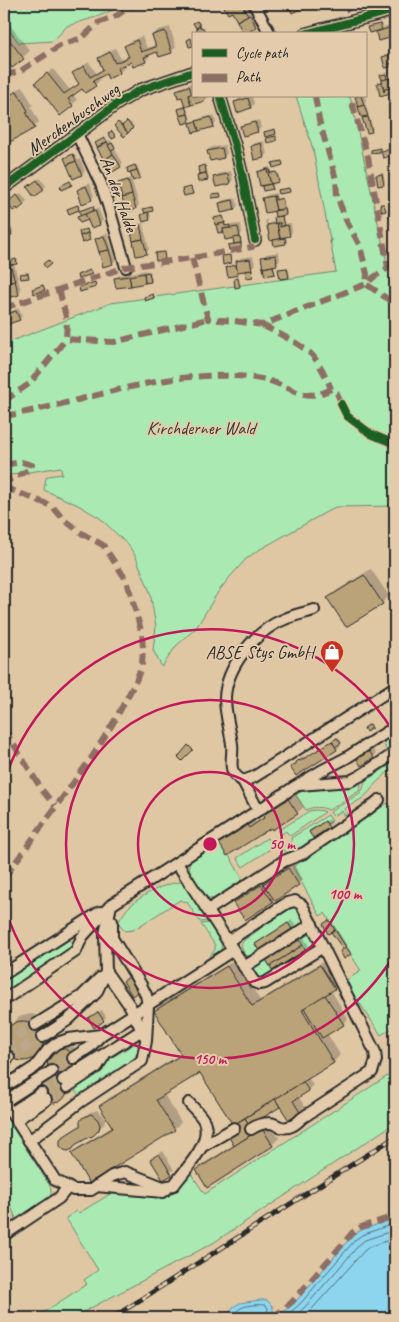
<svg xmlns="http://www.w3.org/2000/svg" width="399" height="1322" viewBox="0 0 399 1322" font-family="Caveat,sans-serif">
	<style>
		.green { fill: #aaeab2; stroke: #6a8a6e }
		.water { fill: #8dd5ee; stroke: #6691a0 }
		.shadow { fill: #0003 }
		.lines { fill: none; stroke-linecap: round; stroke-linejoin: round }
		.shore { stroke: #526f79; stroke-width: 1 }
		.building { fill: #baa279; stroke: #2b2b2b }
		.minor-tunnel { stroke: #bba88c; stroke-width: 10; stroke-dasharray: 10 5; stroke-linecap: butt }
		.minor-casing { stroke: #2b2b2b; stroke-width: 14 }
		.minor { stroke: #e3cbab; stroke-width: 10 }
		.rail-casing { stroke: #2b2b2b; stroke-width: 5 }
		.rail { stroke: #e3cbab; stroke-width: 3; stroke-dasharray: 9; stroke-linecap: butt }
		.quiet { stroke: #8d6e63; stroke-width: 6; stroke-dasharray: 12 6; stroke-linecap: butt }
		.cycleway-casing { stroke: #e3cbab; stroke-width: 11 }
		.cycleway { stroke: #1b5e20; stroke-width: 8 }
		.ring { fill: none; stroke: #c2185b; stroke-width: 2.5 }
		.labels { text-anchor: middle; dominant-baseline: central; stroke-width: 4; stroke-linejoin: round; paint-order: stroke }
		.street-label { font-size: 18px; fill: #2b2b2b; stroke: #e3cbab }
		.park-label { font-size: 18px; fill: #383e38; stroke: #e3cbab }
		.poi-label { font-size: 18px; fill: #2b2b2b; stroke: #e3cbab; text-anchor: end }
		.centre { fill: #c2185b; stroke: #e3cbab; stroke-width: 2.5 }
		.ring-label { font-size: 15px; text-anchor: middle; font-weight: bold; fill: #c2185b; stroke: #e3cbab; stroke-width: 4; stroke-linejoin: round; paint-order: stroke }
	</style>
	<rect width="100%" height="100%" fill="#dfc7a4"/>
	<filter id="ink" filterUnits="userSpaceOnUse"><feTurbulence type="fractalNoise" baseFrequency=".02" numOctaves="2"/><feDisplacementMap in="SourceGraphic" scale="10" xChannelSelector="R" yChannelSelector="G"/><feConvolveMatrix kernelMatrix="1 2 1 2 8 2 1 2 1" color-interpolation-filters="sRGB"/></filter>
	<g filter="url(#ink)">
		<!-- green -->
		<g class="green">
			<polygon points="4,4 126,4 99,16 67,26 53,41 19,43 4,23"/>
			<polygon points="296,96 350,96 388,268 395,272 395,506 335,507 257,551 246,559 229,578 218,592 196,628 176,646 162,667 153,650 156,627 150,592 136,557 129,546 100,518 78,505 44,490 46,478 48,476 62,474 61,467 4,476 4,344 111,303 336,272 313,149"/>
			<polygon points="395,734 395,747 390,750 389,749 386,750 384,740"/>
			<polygon points="395,762 395,767 394,766 375,784 370,791 363,798 344,809 348,816 346,817 342,811 333,816 330,812 360,793 363,789 365,781"/>
			<path d="M 360,783 L 361,784 L 359,791 L 329,810 C 322,807 313,806 306,810 L 296,795 L 302,791 L 327,789 L 354,786 Z"/>
			<polygon points="388,803 393,811 395,810 395,1030 394,1027 381,1035 345,981 361,971 325,913 320,916 293,867"/>
			<polygon points="315,810 324,811 325,812 290,836 286,831 280,835 278,831 309,811"/>
			<path d="M 328,815 L 332,821 L 327,824 L 325,821 L 309,831 L 315,840 C 305,846 290,860 281,848 L 292,841 L 291,838 Z"/>
			<polygon points="267,838 273,847 243,867 237,858"/>
			<polygon points="218,842 227,855 229,855 243,880 242,882 218,898 213,899 209,898 205,896 190,872 189,864 191,860"/>
			<path d="M 180,882 L 185,883 L 208,921 L 200,922 L 187,902 L 180,900 L 133,930 L 125,931 L 120,926 L 119,921 C 123,915 126,909 131,905 C 144,894 163,884 180,882 Z"/>
			<polygon points="293,907 297,907 304,917 303,923 292,929 288,923 255,944 259,951 250,956 243,955 244,953 241,946 243,941 260,929 259,927 289,908"/>
			<path d="M 209,923 C 220,939 229,946 212,962 L 209,957 L 215,950 L 215,945 L 201,924 Z"/>
			<path d="M 309,932 C 314,934 316,941 316,946 L 307,952 L 298,937 L 305,933 Z"/>
			<path d="M 67,939 L 70,940 C 72,943 73,944 72,948 L 4,995 L 4,980 Z"/>
			<path d="M 265,958 L 274,973 L 265,980 L 258,979 L 253,970 C 254,964 260,962 265,958 Z"/>
			<polygon points="134,1044 138,1045 139,1049 135,1057 129,1063 79,1095 72,1086 104,1065 114,1056"/>
			<polygon points="395,1046 395,1123 213,1243 72,1318 35,1318 87,1284 84,1280 98,1270 66,1218 77,1211 79,1213 115,1191 161,1196 171,1194 178,1189 190,1174 191,1174 205,1194 389,1075 390,1049"/>
			<path d="M 4,1114 L 50,1186 C 52,1192 51,1196 48,1202 L 17,1221 L 10,1204 L 8,1179 L 4,1172 Z"/>
		</g>
		<!-- water -->
		<g class="water">
			<polygon points="395,1218 395,1318 276,1318 296,1301 352,1236 359,1231"/>
			<polygon points="260,1300 267,1300 273,1307 273,1311 269,1318 226,1318 233,1307 240,1303"/>
		</g>
		<!-- shadow -->
		<g class="shadow">
			<polygon points="229,4 247,4 252,12 253,12 259,23 253,28 255,32 253,34 243,34 244,33 232,10 226,7"/>
			<polygon points="4,17 30,51 12,67 4,56"/>
			<polygon points="199,21 202,28 204,27 205,29 199,32 196,22"/>
			<polygon points="381,23 382,28 395,25 395,34 394,36 377,32 380,29 369,27"/>
			<polygon points="170,27 176,47 171,52 158,50 149,54 150,56 145,61 132,61 123,64 125,67 120,72 109,78 106,73 99,77 100,80 95,85 82,87 73,94 77,100 72,105 36,83 53,69 70,90 80,83 74,73 79,68 89,62 96,73 104,68 99,59 104,54 115,48 121,59 129,55 126,46 131,41 142,36 147,48 156,44 153,35 158,30"/>
			<polygon points="395,52 395,62 392,62 389,66 383,57 386,54"/>
			<polygon points="387,73 388,77 395,75 395,86 390,87 391,91 390,92 381,94 378,84 383,82 382,75"/>
			<polygon points="193,83 193,96 208,97 205,100 186,105 191,119 189,120 180,109 186,106 183,95 177,90 181,87"/>
			<polygon points="23,87 33,105 31,107 39,122 34,127 11,140 4,128 6,126 4,122 4,98 5,97 7,101 12,98 11,96 16,90"/>
			<polygon points="249,96 252,96 254,104 251,107 235,103 239,99"/>
			<polygon points="356,96 365,96 366,101 361,106 366,105 368,113 367,115 362,116 359,107 362,104 359,105"/>
			<polygon points="214,115 216,123 213,126 191,123 201,118"/>
			<polygon points="369,116 373,129 371,131 363,119"/>
			<polygon points="259,120 261,128 257,131 242,127 245,124"/>
			<polygon points="129,121 134,126 124,135 116,126 120,122 124,126"/>
			<polygon points="106,138 108,141 110,140 116,147 114,148 123,163 120,166 99,147 96,143"/>
			<polygon points="264,141 267,154 264,157 252,146 255,143"/>
			<polygon points="225,145 227,153 224,157 211,160 208,149 215,146 215,147"/>
			<polygon points="75,154 77,160 80,159 85,171 82,174 74,177 67,157"/>
			<polygon points="4,160 6,160 7,166 4,168"/>
			<polygon points="137,165 141,176 140,177 129,168"/>
			<polygon points="206,165 209,178 207,179 198,175 199,174 199,167"/>
			<polygon points="270,167 272,174 278,173 280,179 273,182 273,187 272,188 264,189 258,172 262,169"/>
			<polygon points="231,171 233,180 230,183 215,177 218,174"/>
			<polygon points="383,173 385,182 383,184 377,175"/>
			<polygon points="40,178 46,186 43,189 31,184"/>
			<polygon points="131,178 139,205 136,208 119,184 122,181"/>
			<polygon points="90,183 94,196 91,199 78,190 81,187"/>
			<polygon points="21,193 27,201 19,208 11,199"/>
			<polygon points="276,193 277,199 283,198 285,208 286,208 287,213 282,215 284,224 291,223 292,232 289,235 286,236 287,242 285,243 269,230 267,231 265,221 267,219 268,225 272,222 276,221 275,210 263,198 267,195"/>
			<polygon points="236,198 238,206 235,209 220,203 223,200"/>
			<polygon points="94,206 95,209 98,208 103,220 100,224 91,227 88,218 82,215 82,210"/>
			<polygon points="153,206 153,208 149,210 151,217 150,219 142,215 146,213 145,209 146,208"/>
			<polygon points="224,216 226,225 241,224 242,233 240,235 242,245 241,246 229,245 235,243 234,239 225,230 219,231 215,218"/>
			<polygon points="143,223 149,249 146,253 132,228 135,225"/>
			<polygon points="10,225 13,232 9,235 6,227"/>
			<polygon points="107,233 116,260 112,263 96,239 99,236"/>
			<polygon points="4,236 9,249 4,253"/>
			<polygon points="332,238 332,243 330,244 329,240"/>
			<polygon points="279,252 280,260 277,264 274,264 275,272 266,275 262,258 266,254"/>
			<polygon points="253,256 255,265 252,267 253,275 252,276 247,277 246,269 238,270 239,273 237,274 228,267 237,265 237,262 240,258"/>
			<polygon points="17,259 18,261 14,263 21,291 18,294 9,297 4,278 4,268 12,265 11,262"/>
			<polygon points="288,267 290,275 289,277 279,270"/>
			<polygon points="147,270 147,272 150,271 152,280 151,281 116,279 119,275"/>
			<polygon points="19,308 22,316 19,319 4,325 4,314"/>
			<polygon points="371,569 389,596 382,603 329,598 336,591"/>
			<polygon points="337,737 339,737 342,744 337,749 297,775 292,767 302,757 304,756 305,757"/>
			<polygon points="373,749 376,754 373,757 358,759"/>
			<polygon points="295,793 304,807 297,813 221,843 228,837 254,819 256,822 265,816 264,815 271,808"/>
			<polygon points="329,819 332,823 314,836 311,832"/>
			<polygon points="293,864 303,879 298,884 272,901 235,903 240,898"/>
			<polygon points="292,920 295,925 292,928 256,944"/>
			<polygon points="331,920 351,952 350,953 344,949 325,923"/>
			<polygon points="302,935 310,947 274,971 266,959"/>
			<polygon points="327,959 341,981 331,990 348,1019 343,1024 327,1033 340,1055 334,1062 308,1077 313,1085 308,1090 298,1096 306,1108 301,1113 280,1105 252,1122 269,1122 279,1138 272,1145 208,1186 197,1170 204,1163 235,1144 230,1137 238,1131 200,1071 164,1094 181,1122 174,1129 72,1153 79,1147 113,1126 101,1106 108,1099 182,1053 155,1011 162,1004 235,960 260,1000"/>
			<polygon points="132,975 141,988 133,994 124,981"/>
			<polygon points="102,1010 106,1017 103,1020 92,1015"/>
			<polygon points="32,1014 38,1016 44,1020 47,1026 49,1032 48,1039 46,1045 34,1057 28,1059 22,1060 16,1059 11,1057 4,1047 4,1035 7,1030 19,1017 25,1015"/>
			<polygon points="65,1043 72,1045 77,1051 78,1055 75,1062 63,1073 69,1076 72,1087 61,1100 54,1102 50,1101 44,1096 42,1089 45,1082 51,1076 54,1074 59,1073 52,1070 48,1063 48,1059 52,1052"/>
			<polygon points="97,1110 103,1115 105,1119 104,1124 96,1132 63,1138 68,1133 81,1125 83,1119 88,1113"/>
			<polygon points="163,1151 174,1170 163,1178 152,1159"/>
		</g>
		<g class="lines">
			<!-- shore -->
			<g class="shore">
				<path d="M 232,1318 C 234,1316 235,1313 237,1311 C 242,1305 257,1304 265,1305 L 268,1308 L 266,1318"/>
				<polyline points="284,1318 300,1304 355,1240 362,1235 395,1223"/>
				<polyline points="293,1318 304,1308 360,1244 365,1240 395,1230"/>
				<polyline points="304,1318 365,1250 369,1247 395,1238"/>
			</g>
		</g>
		<!-- building -->
		<g class="building">
			<polygon points="230,4 242,4 248,15 237,21 232,12 228,14 224,7"/>
			<polygon points="283,4 303,4 304,7 292,13 288,4 284,6"/>
			<polygon points="346,4 356,4 357,6 347,12 343,5"/>
			<polygon points="250,14 256,27 250,31 251,34 243,34 237,21"/>
			<polygon points="197,21 200,26 196,28 193,23"/>
			<polygon points="380,24 382,30 369,33 367,27"/>
			<polygon points="200,26 201,28 202,27 205,31 199,34 196,28"/>
			<polygon points="392,27 394,37 378,41 376,32"/>
			<polygon points="165,31 172,53 159,57 157,52 144,57 146,62 133,67 131,62 118,68 120,73 108,79 106,74 93,81 96,86 85,93 82,89 68,99 73,106 60,116 35,83 47,73 64,94 79,84 72,73 84,66 90,77 103,70 98,58 110,52 115,63 129,57 124,46 137,40 141,52 156,47 152,35"/>
			<polygon points="4,33 24,59 12,68 4,58"/>
			<polygon points="191,38 193,46 189,47 187,40"/>
			<polygon points="395,53 395,63 389,64 390,67 385,68 382,57"/>
			<polygon points="386,74 387,79 382,80 380,75"/>
			<polygon points="395,77 395,87 385,89 384,92 382,80"/>
			<polygon points="382,82 384,92 385,89 389,88 391,93 380,96 377,83"/>
			<polygon points="189,86 192,94 188,95 191,105 185,107 182,97 178,98 176,90"/>
			<polygon points="17,91 28,111 26,112 35,128 10,142 4,130 5,126 4,104 12,99 10,95"/>
			<polygon points="193,93 193,96 204,96 205,101 191,105 188,95"/>
			<polygon points="355,96 361,96 364,105 358,107"/>
			<polygon points="248,98 251,108 237,113 234,102"/>
			<polygon points="364,105 368,116 361,117 358,107"/>
			<polygon points="395,105 395,115 391,116 389,106"/>
			<polygon points="185,107 188,114 180,116 178,109"/>
			<polygon points="188,114 190,122 183,124 180,116"/>
			<polygon points="211,117 214,127 199,131 196,121"/>
			<polygon points="368,117 372,132 367,133 362,118"/>
			<polygon points="127,121 133,128 128,133 122,126"/>
			<polygon points="196,121 199,131 193,133 190,123"/>
			<polygon points="118,122 128,133 124,137 114,126"/>
			<polygon points="255,122 258,132 243,136 240,126"/>
			<polygon points="275,129 276,134 265,137 264,132"/>
			<polygon points="112,131 116,137 112,139 108,133"/>
			<polygon points="395,133 395,143 391,143 389,134"/>
			<polygon points="276,136 276,141 267,143 266,138"/>
			<polygon points="104,138 107,142 97,147 95,143"/>
			<polygon points="107,142 113,154 104,160 97,148"/>
			<polygon points="112,143 115,149 111,151 108,145"/>
			<polygon points="261,143 264,158 254,160 251,146"/>
			<polygon points="222,148 224,158 210,161 207,151"/>
			<polygon points="380,148 380,152 371,153 371,150"/>
			<polygon points="394,149 395,155 383,158 381,151"/>
			<polygon points="73,154 76,161 67,165 64,158"/>
			<polygon points="113,154 121,167 111,173 104,160"/>
			<polygon points="76,161 82,175 73,179 67,165"/>
			<polygon points="282,161 283,165 273,168 272,163"/>
			<polygon points="135,165 137,170 128,173 127,168"/>
			<polygon points="205,165 206,173 199,174 198,167"/>
			<polygon points="267,169 271,184 260,186 257,172"/>
			<polygon points="267,169 269,169 270,173 276,172 279,182 271,184"/>
			<polygon points="137,170 140,178 133,181 130,172"/>
			<polygon points="206,173 208,180 198,182 197,175"/>
			<polygon points="228,174 230,184 216,187 213,177"/>
			<polygon points="382,174 384,185 378,186 376,175"/>
			<polygon points="37,180 44,190 34,197 27,187"/>
			<polygon points="128,180 132,195 122,198 118,183"/>
			<polygon points="70,181 72,185 61,190 60,186"/>
			<polygon points="271,184 273,189 263,191 262,186"/>
			<polygon points="86,186 92,200 82,204 77,190"/>
			<polygon points="191,187 193,194 184,196 182,189"/>
			<polygon points="289,188 290,192 278,194 277,190"/>
			<polygon points="220,193 221,197 212,198 212,194"/>
			<polygon points="17,195 24,205 18,210 17,208 13,211 7,202"/>
			<polygon points="132,195 136,209 126,212 122,198"/>
			<polygon points="273,196 276,211 265,213 262,198"/>
			<polygon points="273,196 275,196 275,200 282,198 284,209 276,210"/>
			<polygon points="233,200 235,210 221,213 219,203"/>
			<polygon points="380,204 384,204 386,211 382,212"/>
			<polygon points="78,205 79,210 69,214 67,209"/>
			<polygon points="93,206 94,211 81,216 79,211"/>
			<polygon points="152,207 153,211 145,213 143,209"/>
			<polygon points="284,209 285,209 286,215 275,217 274,211"/>
			<polygon points="95,210 100,225 91,228 85,214"/>
			<polygon points="395,210 395,216 390,217 389,211"/>
			<polygon points="148,212 150,220 143,222 141,215"/>
			<polygon points="85,214 88,220 80,223 77,217"/>
			<polygon points="223,216 225,223 215,225 214,218"/>
			<polygon points="282,216 284,226 280,227 280,223 275,224 274,217"/>
			<polygon points="224,223 225,226 230,225 230,228 223,229 224,232 218,233 216,225"/>
			<polygon points="277,223 280,239 270,241 267,225"/>
			<polygon points="277,223 280,223 280,227 288,225 290,236 280,238"/>
			<polygon points="9,225 12,235 9,236 5,227"/>
			<polygon points="140,225 143,239 133,241 130,228"/>
			<polygon points="238,227 240,237 225,240 223,229"/>
			<polygon points="87,229 88,233 80,236 79,231"/>
			<polygon points="88,233 90,240 82,243 80,236"/>
			<polygon points="104,236 109,250 99,252 95,239"/>
			<polygon points="240,237 241,243 234,244 233,238"/>
			<polygon points="285,238 286,244 274,246 273,240"/>
			<polygon points="143,239 147,254 136,256 133,241"/>
			<polygon points="241,243 241,248 229,250 228,245"/>
			<polygon points="109,250 113,264 103,267 99,252"/>
			<polygon points="164,252 165,259 156,261 155,253"/>
			<polygon points="230,255 231,263 223,265 222,256"/>
			<polygon points="276,255 277,265 263,268 261,257"/>
			<polygon points="16,259 17,264 10,265 9,261"/>
			<polygon points="250,259 252,270 237,272 236,261"/>
			<polygon points="48,260 51,264 46,268 43,264"/>
			<polygon points="236,265 238,275 228,277 226,267"/>
			<polygon points="273,266 275,274 265,276 263,268"/>
			<polygon points="11,267 15,281 4,284 4,269"/>
			<polygon points="287,268 289,278 280,279 278,269"/>
			<polygon points="90,270 92,274 78,279 77,275"/>
			<polygon points="252,270 253,277 246,278 245,271"/>
			<polygon points="149,272 151,282 145,283 144,273"/>
			<polygon points="28,273 29,278 21,279 20,274"/>
			<polygon points="144,273 145,283 131,286 129,276"/>
			<polygon points="129,276 131,286 116,288 114,278"/>
			<polygon points="238,278 240,287 235,288 234,279"/>
			<polygon points="15,281 19,295 8,298 4,284"/>
			<polygon points="95,282 96,287 80,292 79,287"/>
			<polygon points="43,285 45,290 34,294 32,289"/>
			<polygon points="153,294 154,298 145,301 144,297"/>
			<polygon points="16,311 20,320 6,325 4,315"/>
			<polygon points="364,575 383,604 346,627 327,598"/>
			<polygon points="370,724 372,728 366,732 364,728"/>
			<polygon points="337,738 341,743 335,747 332,741"/>
			<polygon points="332,741 337,750 296,776 290,767 296,764 296,762 299,760 300,761"/>
			<polygon points="188,745 193,750 182,761 178,757"/>
			<polygon points="369,751 374,758 361,766 357,759"/>
			<polygon points="288,799 298,814 272,830 271,828 227,856 219,843 247,825 249,828 264,818 263,815"/>
			<polygon points="325,821 329,828 313,838 309,832"/>
			<polygon points="288,868 299,885 275,901 263,884"/>
			<polygon points="261,885 273,902 245,920 233,903"/>
			<polygon points="329,920 335,930 328,934 323,924"/>
			<polygon points="288,923 292,929 259,951 255,944"/>
			<polygon points="335,930 346,947 343,949 331,932"/>
			<polygon points="298,937 303,945 270,966 265,958"/>
			<polygon points="303,945 307,952 274,973 270,966"/>
			<polygon points="346,947 351,954 344,959 340,951"/>
			<polygon points="320,965 335,989 302,1010 334,1063 233,1125 200,1073 156,1100 175,1130 89,1183 71,1153 113,1128 99,1106 181,1055 154,1011 227,966 252,1006"/>
			<polygon points="129,977 138,992 132,996 123,981"/>
			<polygon points="325,995 344,1025 322,1038 304,1008"/>
			<polygon points="98,1012 104,1021 94,1028 88,1018"/>
			<circle cx="23" cy="1041" r="20"/>
			<circle cx="60" cy="1061" r="13"/>
			<circle cx="54" cy="1090" r="13"/>
			<polygon points="303,1082 309,1091 293,1101 301,1114 290,1122 275,1099"/>
			<polygon points="275,1099 280,1107 249,1126 245,1118"/>
			<polygon points="91,1114 95,1117 98,1120 100,1125 99,1130 93,1136 89,1137 75,1145 73,1149 68,1151 64,1150 60,1146 60,1141 61,1138 80,1126 80,1121 82,1118"/>
			<polygon points="245,1118 254,1133 234,1146 229,1137 237,1132 233,1125"/>
			<polygon points="262,1128 273,1146 207,1188 196,1170"/>
			<polygon points="159,1154 172,1175 163,1180 150,1159"/>
		</g>
		<g class="lines">
			<!-- minor-tunnel -->
			<g class="minor-tunnel">
				<polyline points="4,1045 35,1025"/>
				<polyline points="9,1057 42,1037"/>
				<polyline points="52,1071 73,1058"/>
				<polyline points="41,1093 63,1080"/>
				<polyline points="46,1100 67,1087"/>
			</g>
			<!-- minor casing -->
			<g class="minor-casing">
				<g id="minor">
					<polyline points="254,4 270,34"/>
					<polyline points="304,34 395,10"/>
					<polyline points="220,96 236,149 243,178 255,240"/>
					<polyline points="77,134 101,184 108,205 126,267"/>
					<polyline points="4,188 77,134 117,104 140,90 193,72"/>
					<path d="M 314,610 C 304,613 294,615 285,619 C 256,630 226,667 225,698 C 225,714 230,729 232,744 C 234,760 225,771 243,781 L 254,777 L 395,687"/>
					<polyline points="243,781 258,810"/>
					<polyline points="299,785 350,781 360,776 395,753"/>
					<path d="M 177,863 L 254,982 L 259,984 L 265,983 L 323,947 L 375,1052 L 376,1060 L 372,1072 L 302,1118 C 296,1124 290,1129 281,1127 C 277,1126 274,1123 270,1123 C 263,1123 257,1125 251,1129"/>
					<polyline points="208,910 284,861 304,853 368,809 379,800"/>
					<polyline points="228,941 287,903 295,901 302,905 323,947"/>
					<polyline points="244,967 312,924"/>
					<polyline points="106,972 130,1006 144,1035"/>
					<polyline points="4,974 100,912"/>
					<polyline points="4,1000 76,951 82,937 110,906"/>
					<polyline points="35,1025 82,996 100,978"/>
					<polyline points="42,1037 68,1020 96,993 106,972 105,934 111,905 296,786 321,771 346,758 395,727"/>
					<polyline points="73,1058 91,1046 101,1035"/>
					<polyline points="4,1061 9,1057"/>
					<polyline points="63,1080 142,1030"/>
					<polyline points="4,1087 35,1067 48,1050 57,1043 69,1039 101,1035 233,950"/>
					<polyline points="67,1087 97,1067 104,1056"/>
					<path d="M 4,1102 L 55,1180 L 73,1190 L 91,1190 L 112,1176 L 125,1172 L 163,1187 L 174,1185 C 186,1168 213,1143 204,1121 C 201,1115 194,1109 189,1103"/>
					<polyline points="4,1102 52,1071"/>
					<polyline points="11,1113 41,1093"/>
					<polyline points="16,1120 46,1100"/>
					<polyline points="29,1141 80,1102 142,1061 146,1041 148,1005 146,995 141,985 112,938 112,921"/>
					<polyline points="203,1146 234,1128"/>
					<polyline points="96,1186 163,1192 167,1189"/>
					<polyline points="4,1235 59,1198 68,1187"/>
				</g>
			</g>
			<!-- minor -->
			<use href="#minor" class="minor"/>
			<!-- rail casing -->
			<g class="rail-casing">
				<polyline id="rail" points="112,1318 395,1137"/>
			</g>
			<!-- rail -->
			<use href="#rail" class="rail"/>
			<!-- quiet -->
			<g class="quiet">
				<polyline points="372,4 375,9"/>
				<polyline points="4,75 19,72 61,45 82,38 98,23 116,16 134,4"/>
				<polyline points="315,96 319,120 336,179 337,196 346,220 360,246 367,274 366,284 395,304"/>
				<polyline points="192,258 208,319 235,321 262,325 366,284 374,277 388,268 368,157 350,96"/>
				<polyline points="59,289 67,321 66,339 114,342 208,319"/>
				<polyline points="4,305 7,307 126,267 192,258 252,247 255,240"/>
				<path d="M 262,325 C 277,333 300,343 312,355 C 320,364 327,378 331,389"/>
				<polyline points="4,401 29,384 66,339"/>
				<path d="M 4,416 C 80,404 154,372 232,376 C 244,376 259,378 270,381 C 293,388 306,403 331,389 L 337,393 L 343,408"/>
				<polyline points="4,465 22,462 32,465 30,469 4,483"/>
				<polyline points="4,487 52,506 64,520 83,534 103,545 127,581 142,634 143,649 142,664 136,681 115,720 92,757 4,878"/>
				<polyline points="4,729 42,790 55,806"/>
				<polyline points="272,1318 292,1302 353,1232 361,1227 395,1216"/>
			</g>
			<!-- cycleway casing -->
			<g class="cycleway-casing">
				<g id="cycleway">
					<polyline points="304,34 395,10"/>
					<polyline points="220,96 236,149 243,178 255,240"/>
					<polyline points="4,188 77,134 117,104 140,90 193,72"/>
					<polyline points="341,404 347,416 371,434 395,444"/>
				</g>
			</g>
			<!-- cycleway -->
			<use href="#cycleway" class="cycleway"/>
		</g>
	</g>
	<!-- distance rings -->
	<g class="ring">
		<circle cx="210" cy="844" r="72"/>
		<circle cx="210" cy="844" r="144"/>
		<path d="M394 955A215 215 0 0 1 4 905M4 783A215 215 0 0 1 394 733"/>
	</g>
	<!-- icons -->
	<defs>
		<g id="shop-pin" transform="scale(1.25)"><path d="M0 17L-7.5 6A9.5 9.5 0 1 1 7.5 6Z" fill="#c8321e" stroke="#e3cbab"/><path d="M-5-2.5h2.3a2.7 3.5 0 0 1 5.4 0H5L5.5 6h-11ZM-1.5-2.5h3a1.5 2.3 0 0 0-3 0Z" fill="#fff"/></g>
	</defs>
	<g fill-rule="evenodd">
		<use href="#shop-pin" x="332" y="652"/>
	</g>
	<g class="labels">
		<!-- street labels -->
		<g class="street-label">
			<text transform="translate(73 119) rotate(-36)">Merckenbuschweg</text>
			<text transform="translate(119 194) rotate(70)">An der Halde</text>
		</g>
		<!-- park labels -->
		<g class="park-label">
			<text x="201" y="428">Kirchderner Wald</text>
		</g>
		<!-- poi labels -->
		<g class="poi-label">
			<text x="314" y="652">ABSE Stys GmbH</text>
		</g>
	</g>
	<circle cx="210" cy="844" r="8" class="centre"/>
	<g class="ring-label">
		<text x="282" y="849">50 m</text>
		<text x="345" y="899">100 m</text>
		<text x="210" y="1064">150 m</text>
	</g>
	<!-- margin -->
	<rect width="399" height="1322" fill="none" stroke="#e3cbab" stroke-width="20"/>
	<rect x="10" y="10" width="379" height="1302" fill="none" stroke="#2b2b2b" stroke-width="2" filter="url(#ink)"/>
	<!-- legend -->
	<rect x="192" y="32" width="175" height="65" fill="#e3cbab" stroke="#998b78"/>
	<rect x="202" y="49" width="25" height="8" fill="#1b5e20" stroke="#998b78"/>
	<text x="236" y="58" font-size="15" fill="#2b2b2b">Cycle path</text>
	<rect x="202" y="74" width="25" height="8" fill="#8d6e63" stroke="#998b78"/>
	<text x="236" y="82" font-size="15" fill="#2b2b2b">Path</text>
</svg>
